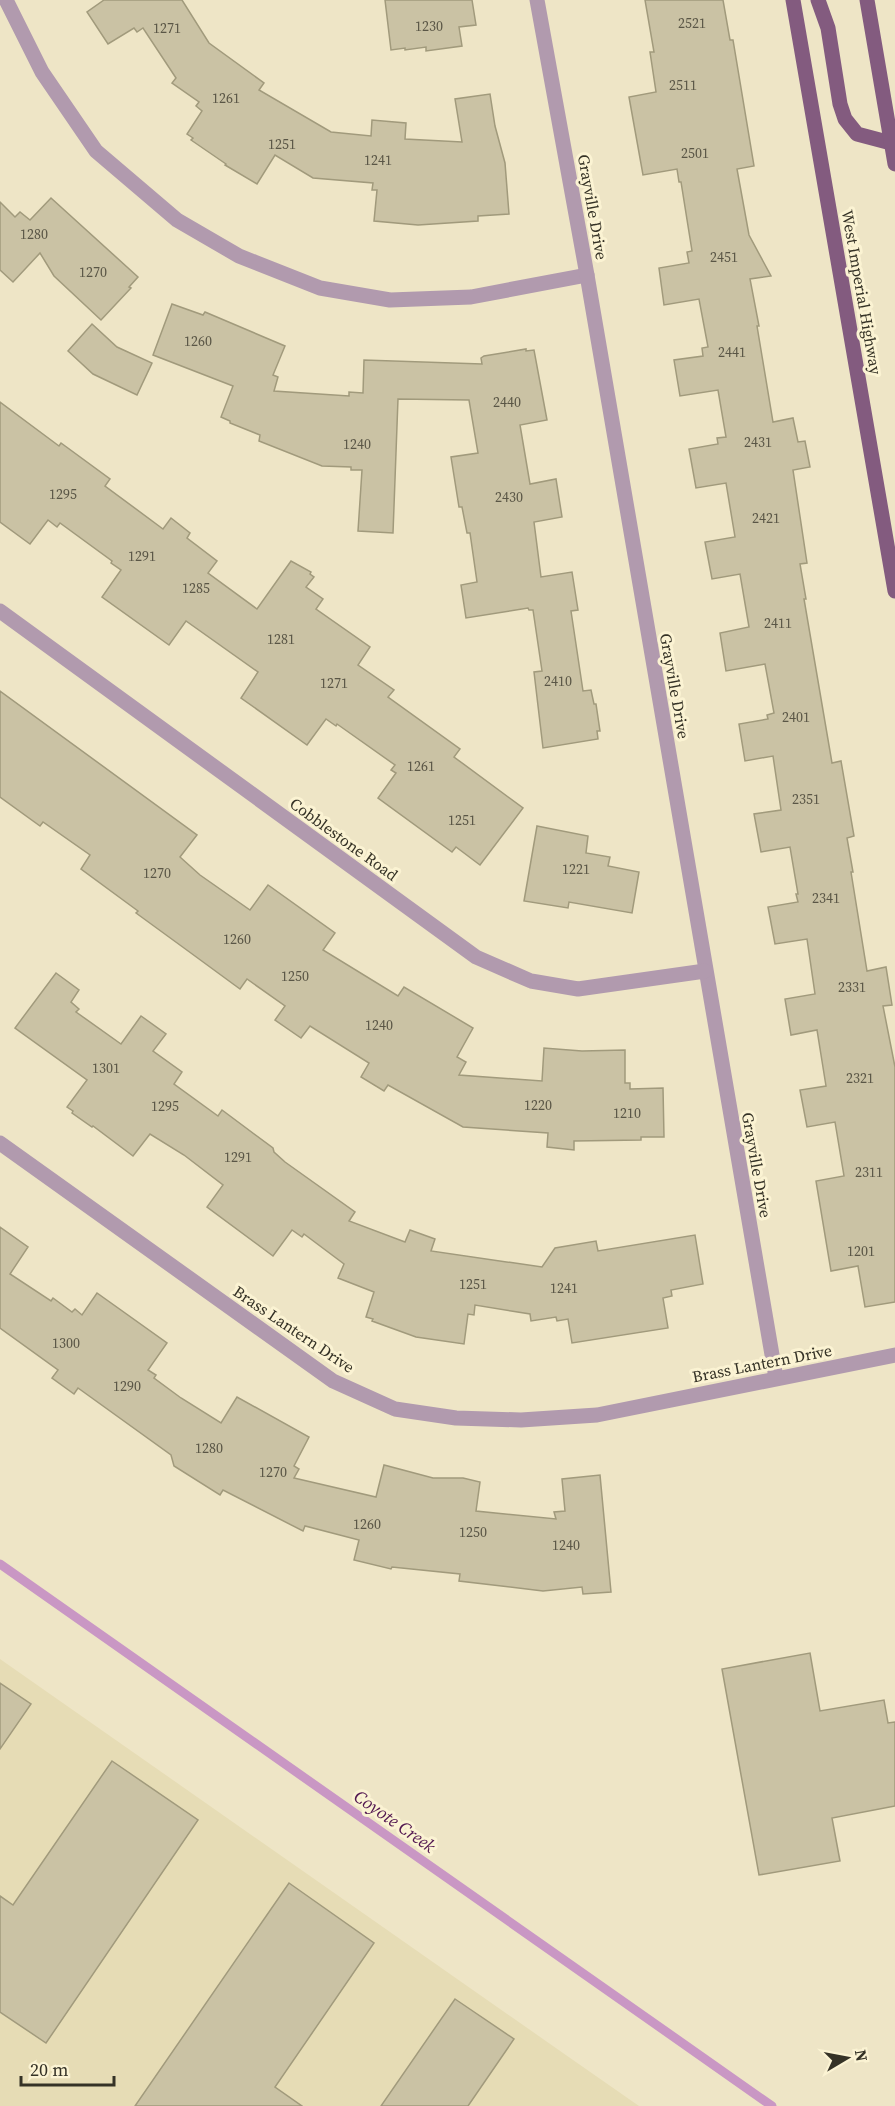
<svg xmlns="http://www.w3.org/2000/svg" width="895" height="2106" viewBox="0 0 895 2106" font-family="'Source Serif 4',serif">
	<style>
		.built { fill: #e6dcb5 }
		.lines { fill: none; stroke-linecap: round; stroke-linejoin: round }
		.stream { stroke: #c997c4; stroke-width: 9 }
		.building { fill: #cac2a4; stroke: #a19a7c; stroke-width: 1.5 }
		.street { stroke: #b19aae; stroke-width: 15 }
		.primary { stroke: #835b7f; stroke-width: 15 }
		.labels { text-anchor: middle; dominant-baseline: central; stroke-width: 6; stroke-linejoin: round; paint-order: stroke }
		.number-label { font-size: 14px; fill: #5a5646 }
		.street-label { font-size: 16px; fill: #353226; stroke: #fbf3d3 }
		.water-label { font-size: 18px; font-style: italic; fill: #521750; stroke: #fbf3d3 }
	</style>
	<rect width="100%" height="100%" fill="#eee5c6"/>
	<!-- built -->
	<polygon class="built" points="0,1659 573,2060 639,2106 0,2106"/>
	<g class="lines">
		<!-- stream -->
		<polyline class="stream" points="0,1564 772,2106"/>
	</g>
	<!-- building -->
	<g class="building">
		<polygon points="104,0 182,0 209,43 264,83 259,90 331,132 371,136 372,120 406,123 405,139 462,142 455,99 490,94 495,126 505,163 509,214 478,216 478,221 418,225 374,221 377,190 372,190 373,183 313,178 275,155 257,184 225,165 226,164 191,140 193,138 187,134 202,111 196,106 199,102 172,83 176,78 143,28 137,32 134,28 108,44 87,12"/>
		<polygon points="385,0 472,0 476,25 459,27 462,46 426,51 426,47 405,50 405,48 391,50"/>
		<polygon points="645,0 723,0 730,40 733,40 754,166 737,169 749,235 771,276 750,279 759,326 757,326 773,422 793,418 798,442 805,441 810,467 793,470 807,563 800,564 806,599 804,599 832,763 841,761 854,836 847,838 853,872 851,872 867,971 886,967 892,1005 883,1006 895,1067 895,1302 865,1307 858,1266 831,1271 816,1181 844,1176 835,1122 807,1127 800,1090 826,1086 817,1030 791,1035 785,999 815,994 807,939 775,944 768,907 798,902 796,894 798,894 790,847 761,852 754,814 781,810 773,756 745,761 739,724 768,719 767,715 774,713 765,664 726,671 720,633 749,627 740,574 712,579 705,542 735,537 726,483 696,488 689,449 718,444 717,438 726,437 718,390 680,396 674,360 703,356 702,348 708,347 699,299 664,305 659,268 689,263 687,252 692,251 681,182 679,182 677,169 643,175 629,97 656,92 650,52 654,52"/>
		<polygon points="51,198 138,277 129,287 131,288 101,320 54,276 40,253 13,282 0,270 0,202 15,217 20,212 30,220"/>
		<polygon points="172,304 203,315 205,312 285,346 273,375 278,377 274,391 349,396 349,392 363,393 364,360 482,364 481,358 484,356 526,349 526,351 534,350 547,420 520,425 530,484 556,479 562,517 534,522 541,577 572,572 578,610 571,611 583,691 591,690 594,704 596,704 600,731 597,731 598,739 543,748 534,672 542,671 533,610 529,610 528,608 466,618 461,585 477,582 470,533 467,533 462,507 459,507 451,457 478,453 469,400 398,399 393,533 358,531 362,470 351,470 351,467 322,466 259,441 260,435 230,423 230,421 221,417 233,386 153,355"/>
		<polygon points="92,324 117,347 152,363 137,395 93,374 68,351"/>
		<polygon points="0,402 59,446 61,443 110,479 105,486 163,529 171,518 190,533 187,538 217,561 208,573 257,609 291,561 311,572 310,574 314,577 306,587 323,599 316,609 370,647 358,665 394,690 388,697 460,749 454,757 523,808 480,865 456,847 452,852 378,798 396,773 391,770 395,765 337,724 336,726 326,719 307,745 241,698 258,672 186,621 169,645 102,597 121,570 111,563 112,561 60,523 57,527 48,520 30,544 0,522"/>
		<polygon points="0,691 197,835 180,857 200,875 250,910 268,885 335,933 323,950 398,996 404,987 473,1028 457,1057 466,1062 459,1075 542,1081 544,1048 582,1051 625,1050 625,1083 630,1083 630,1089 663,1088 664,1137 641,1137 641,1140 574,1141 574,1150 547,1147 548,1133 463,1127 388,1085 384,1091 361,1077 369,1063 310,1026 301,1038 275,1020 285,1006 247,979 240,989 184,948 136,913 138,911 81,869 90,855 43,822 40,826 0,797"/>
		<polygon points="537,826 588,836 586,853 610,857 608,866 639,872 632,913 569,902 568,908 524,901"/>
		<polygon points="56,973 79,990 71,1002 79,1009 76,1012 121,1044 141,1016 166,1034 153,1051 182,1072 174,1084 218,1116 222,1110 273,1148 274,1152 285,1162 355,1212 349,1221 405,1242 410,1230 435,1239 431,1251 542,1267 555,1248 596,1241 598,1251 695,1235 703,1284 671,1290 672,1296 663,1298 668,1328 572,1343 568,1319 557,1321 556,1317 531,1321 530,1314 475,1305 474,1315 468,1314 464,1344 416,1337 372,1321 373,1319 366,1317 374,1292 338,1278 344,1264 304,1234 302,1237 292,1230 273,1256 207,1207 223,1185 184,1155 150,1134 133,1156 93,1126 92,1127 72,1113 73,1111 67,1107 87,1080 15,1028"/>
		<polygon points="0,1227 28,1247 10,1274 51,1301 53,1298 72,1312 75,1309 82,1315 97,1293 167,1343 148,1370 156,1375 154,1378 181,1398 221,1423 237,1397 309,1437 294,1466 299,1469 294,1478 376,1497 384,1465 433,1478 463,1478 480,1482 476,1511 556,1519 554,1512 565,1511 562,1479 600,1475 611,1592 583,1594 582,1587 543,1591 459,1581 460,1574 392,1567 391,1569 354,1560 359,1540 305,1526 303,1531 223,1490 220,1495 174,1466 171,1455 78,1388 74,1394 52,1378 58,1370 0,1328"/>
		<polygon points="810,1653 820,1711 884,1700 888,1723 895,1722 895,1806 832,1818 840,1861 759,1875 722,1669"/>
		<polygon points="0,1683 31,1704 0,1749"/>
		<polygon points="112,1761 198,1820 46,2043 0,2012 0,1896 13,1905"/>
		<polygon points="289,1883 374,1943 275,2087 302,2106 135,2106"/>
		<polygon points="455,1999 514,2039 468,2106 381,2106"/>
	</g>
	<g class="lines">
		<!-- street -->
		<g class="street">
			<polyline points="6,0 42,72 96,151 177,220 239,256 320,288 390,300 471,297 587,275"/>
			<polyline points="537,0 587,275 776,1378"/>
			<polyline points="0,611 476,957 531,981 578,989 705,971"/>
			<polyline points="0,1143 333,1381 395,1409 456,1418 521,1420 597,1415 895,1355"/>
		</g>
		<!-- primary -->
		<g class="primary">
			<polyline points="793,0 895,591"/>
			<polyline points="818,0 828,28 840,104 845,119 857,134 891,143"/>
			<polyline points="867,0 895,164"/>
		</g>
	</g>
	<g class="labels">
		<!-- number labels -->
		<g class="number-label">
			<text x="692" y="23">2521</text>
			<text x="429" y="26">1230</text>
			<text x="167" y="28">1271</text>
			<text x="683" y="85">2511</text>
			<text x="226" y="98">1261</text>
			<text x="282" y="144">1251</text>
			<text x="695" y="153">2501</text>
			<text x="378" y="160">1241</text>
			<text x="34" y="234">1280</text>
			<text x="724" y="257">2451</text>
			<text x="93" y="272">1270</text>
			<text x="198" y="341">1260</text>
			<text x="732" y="352">2441</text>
			<text x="507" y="402">2440</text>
			<text x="758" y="442">2431</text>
			<text x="357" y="444">1240</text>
			<text x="63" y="494">1295</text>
			<text x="509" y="497">2430</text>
			<text x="766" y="518">2421</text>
			<text x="142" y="556">1291</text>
			<text x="196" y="588">1285</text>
			<text x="778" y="623">2411</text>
			<text x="281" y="639">1281</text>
			<text x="558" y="681">2410</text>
			<text x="334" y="683">1271</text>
			<text x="796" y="717">2401</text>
			<text x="421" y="766">1261</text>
			<text x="806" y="799">2351</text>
			<text x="462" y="820">1251</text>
			<text x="576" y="869">1221</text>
			<text x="157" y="873">1270</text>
			<text x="826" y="898">2341</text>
			<text x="237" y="939">1260</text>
			<text x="295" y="976">1250</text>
			<text x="852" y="987">2331</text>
			<text x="379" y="1025">1240</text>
			<text x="106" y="1068">1301</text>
			<text x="860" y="1078">2321</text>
			<text x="538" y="1105">1220</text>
			<text x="165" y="1106">1295</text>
			<text x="627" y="1113">1210</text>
			<text x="238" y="1157">1291</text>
			<text x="869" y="1172">2311</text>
			<text x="861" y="1251">1201</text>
			<text x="473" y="1284">1251</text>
			<text x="564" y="1288">1241</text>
			<text x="66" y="1343">1300</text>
			<text x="127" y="1386">1290</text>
			<text x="209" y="1448">1280</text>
			<text x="273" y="1472">1270</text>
			<text x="367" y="1524">1260</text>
			<text x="473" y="1532">1250</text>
			<text x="566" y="1545">1240</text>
		</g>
		<!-- street labels -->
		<g class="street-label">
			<text transform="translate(593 207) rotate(80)">Grayville Drive</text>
			<text transform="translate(862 292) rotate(80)">West Imperial Highway</text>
			<text transform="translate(675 686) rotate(80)">Grayville Drive</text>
			<text transform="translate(344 839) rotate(36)">Cobblestone Road</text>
			<text transform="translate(757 1165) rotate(80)">Grayville Drive</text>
			<text transform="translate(294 1329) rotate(34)">Brass Lantern Drive</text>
			<text transform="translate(762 1363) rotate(-11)">Brass Lantern Drive</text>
		</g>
		<!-- water labels -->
		<g class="water-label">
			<text transform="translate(395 1821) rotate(35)">Coyote Creek</text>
		</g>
	</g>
	<!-- north arrow -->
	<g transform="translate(847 2058) rotate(80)" stroke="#fbf3d3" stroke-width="4.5" paint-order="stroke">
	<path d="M0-4.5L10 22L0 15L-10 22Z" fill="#353226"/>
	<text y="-9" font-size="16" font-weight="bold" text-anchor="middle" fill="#353226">N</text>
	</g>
	<!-- scale -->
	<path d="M21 2076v9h93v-9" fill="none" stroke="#353226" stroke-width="3"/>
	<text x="30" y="2076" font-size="18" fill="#353226" stroke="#fbf3d3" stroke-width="4.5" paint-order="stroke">20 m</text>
</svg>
